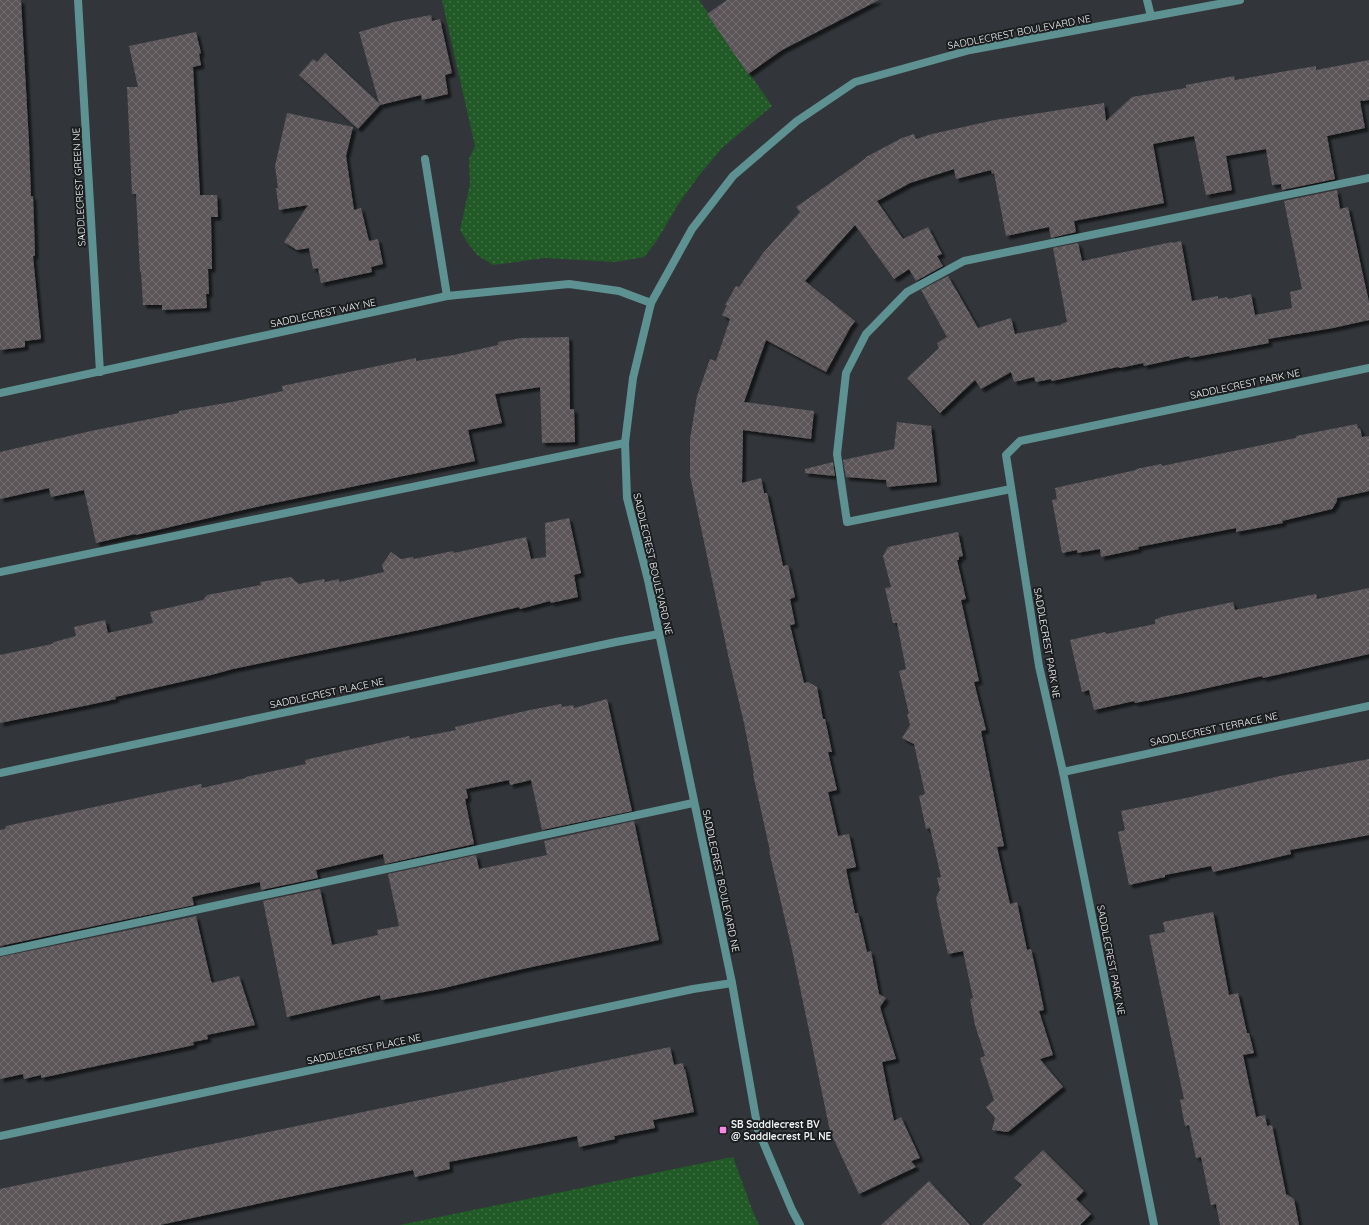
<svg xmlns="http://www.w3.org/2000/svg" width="1369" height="1225" viewBox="0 0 1369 1225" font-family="Quicksand,sans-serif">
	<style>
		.park { fill: url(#park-dots) }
		.building { fill: url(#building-cross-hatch); filter: url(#shadow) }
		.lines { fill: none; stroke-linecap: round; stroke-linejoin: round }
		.service { stroke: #5e9192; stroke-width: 8 }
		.minor { stroke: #5e9192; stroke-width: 8 }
		.tertiary { stroke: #5e9192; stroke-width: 8 }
		.poi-dot { fill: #fa87e7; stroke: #1b1d1f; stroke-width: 1.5 }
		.labels { text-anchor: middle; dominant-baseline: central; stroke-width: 4; stroke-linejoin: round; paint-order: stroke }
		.street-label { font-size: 10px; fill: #f0f3f5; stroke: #1b1d1f }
		.poi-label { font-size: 10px; font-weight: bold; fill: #f0f3f5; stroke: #1b1d1f; text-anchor: start }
	</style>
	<defs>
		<pattern id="park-dots" width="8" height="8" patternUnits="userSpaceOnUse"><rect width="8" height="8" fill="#215a26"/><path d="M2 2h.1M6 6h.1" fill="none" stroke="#427246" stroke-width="1.8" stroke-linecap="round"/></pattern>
		<pattern id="building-cross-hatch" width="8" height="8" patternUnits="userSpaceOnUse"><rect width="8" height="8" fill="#5b5559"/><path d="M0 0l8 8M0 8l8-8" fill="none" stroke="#736e71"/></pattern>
		<filter id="shadow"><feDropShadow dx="3.5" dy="3.5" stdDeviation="1" flood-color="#0009"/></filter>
	</defs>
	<rect width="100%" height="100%" fill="#32363a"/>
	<!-- park -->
	<g class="park">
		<polygon points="442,0 699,0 772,106 722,148 697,178 677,206 656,242 644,257 616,262 545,258 493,265 477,255 467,242 460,230 470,184 469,159 475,146"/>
		<polygon points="733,1157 753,1212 759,1225 400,1225"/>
	</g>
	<!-- building -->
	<g class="building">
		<polygon points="0,0 21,0 29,143 31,196 33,196 34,223 35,256 33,256 41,339 25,341 25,347 0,350"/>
		<polygon points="727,0 879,0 782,50 748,74 707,14"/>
		<polygon points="431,15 432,21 440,19 452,73 445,75 448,94 422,100 421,95 380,105 358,129 299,75 313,59 317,62 325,53 379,103 359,32 394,22"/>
		<polygon points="196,32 201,53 199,54 201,65 193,67 200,195 217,195 218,217 211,217 212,269 208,269 209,294 206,294 207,308 162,310 162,305 143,305 141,272 140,272 136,194 132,194 127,87 138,87 129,46"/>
		<polygon points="1369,60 1369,100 1360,101 1365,128 1327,136 1335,179 1282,190 1281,184 1272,185 1266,149 1226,156 1232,190 1206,195 1194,136 1153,144 1164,203 1074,221 1076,232 1051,238 1049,227 1006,236 994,173 992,174 991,170 956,179 954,169 910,183 877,201 903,239 928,227 942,254 937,256 943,266 916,281 909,269 894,279 855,225 805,281 855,321 850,328 826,372 766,340 744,402 814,411 811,439 743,430 742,483 761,478 764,493 767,493 783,566 788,565 795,597 790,599 795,624 790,625 804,683 808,682 817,687 823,719 825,719 832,752 828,752 837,790 828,792 838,836 849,834 856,867 846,869 855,913 858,913 867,952 871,951 879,994 886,998 880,1007 896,1059 882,1062 894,1121 901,1117 920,1158 911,1161 916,1167 859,1194 830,1131 793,954 769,851 770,851 753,774 754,774 744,723 730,664 690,476 690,439 697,396 710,359 716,361 730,319 722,315 727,305 725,305 736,286 739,287 763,253 800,212 796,207 866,158 866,157 902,138 914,134 916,139 932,134 995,120 1104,103 1106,121 1132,97 1186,88 1186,85 1234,76 1235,80 1316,66 1316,70"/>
		<polygon points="287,113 353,127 346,156 354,210 361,208 369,241 378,239 383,264 371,267 372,272 321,283 318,268 313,269 309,248 297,250 284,242 308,205 279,210 276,188 278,188 275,166"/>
		<polygon points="1337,190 1340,209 1348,207 1369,302 1369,320 1333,328 1268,339 1269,343 1190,358 1189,356 1144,366 1143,363 1120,368 1118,367 1052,381 1051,379 1036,382 1034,377 1014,382 1011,372 981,389 975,380 940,413 907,378 939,348 937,343 947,337 921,290 948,276 978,328 1011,318 1015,334 1061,325 1061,324 1067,322 1053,248 1078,243 1082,261 1172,242 1172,243 1181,241 1192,301 1218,296 1218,299 1227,297 1228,299 1251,294 1255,315 1292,308 1290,292 1302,289 1284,201"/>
		<polygon points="569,337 570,409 574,409 575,442 542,443 540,387 495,394 502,423 468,430 475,461 265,505 136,535 135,534 96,543 84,490 51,497 49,488 0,499 0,452 91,431 179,413 179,411 232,402 283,391 282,386 416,358 416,361 454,355 498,345 498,342 521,338"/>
		<polygon points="897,422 931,426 937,482 887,487 886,480 846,477 843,460 894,449"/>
		<polygon points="1357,424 1358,429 1360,428 1362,437 1369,436 1369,491 1337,498 1337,501 1332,509 1282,521 1283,523 1236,532 1236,528 1138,547 1139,549 1101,557 1100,549 1077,553 1077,550 1062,553 1052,500 1057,499 1055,488 1136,470 1136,469 1161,464 1162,466 1296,438 1296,436"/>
		<polygon points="833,462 835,476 805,473 805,469"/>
		<polygon points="569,518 581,573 574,575 578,597 551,603 550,601 520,609 519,607 424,629 233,669 211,675 115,697 116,699 84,706 0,723 0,655 52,644 54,642 76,636 74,627 105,620 108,633 153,623 150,612 203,600 207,595 261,585 260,582 291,577 299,584 324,579 325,582 339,579 339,582 384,572 382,565 391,552 401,559 413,557 414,559 453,551 454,553 526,537 531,559 546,557 545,523"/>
		<polygon points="958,532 963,556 959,557 959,560 957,560 966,599 961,600 979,681 974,682 986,730 981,731 1004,846 997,847 1010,904 1017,902 1027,950 1031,949 1037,976 1044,1010 1039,1011 1053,1055 1040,1059 1063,1087 1008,1132 992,1130 995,1118 986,1107 994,1100 980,1058 985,1056 975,1025 970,999 973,998 963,951 948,954 944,937 936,898 940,890 937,878 941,877 930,828 926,829 919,796 925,794 914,744 902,738 910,725 907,714 909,714 899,671 906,669 897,623 893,623 885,588 891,587 883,556 888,547"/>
		<polygon points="1369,588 1369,654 1263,678 1262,676 1180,694 1135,703 1134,701 1094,710 1089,690 1082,692 1070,640 1105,632 1106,634 1155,624 1155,620 1161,617 1233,602 1235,610 1316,594 1317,599"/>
		<polygon points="607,699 632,811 542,830 531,780 510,785 509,780 466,789 468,798 465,799 474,844 385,864 383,854 316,870 318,878 261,890 260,882 200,895 192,897 194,905 0,946 0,830 5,829 6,826 201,784 202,788 246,778 246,777 306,764 305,760 409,736 410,739 456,730 455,727 530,710 561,704 562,707 573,705 574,708"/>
		<polygon points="1369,759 1369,835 1290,850 1291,854 1213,872 1211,866 1165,875 1165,877 1129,885 1118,832 1125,830 1121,811 1191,797 1280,776"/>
		<polygon points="634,821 659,940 518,970 440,989 381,1000 380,995 287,1017 263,901 320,889 332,945 378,935 377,930 399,926 388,874 476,855 479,869 547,855 544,841"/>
		<polygon points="1213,912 1229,995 1238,993 1247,1033 1249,1033 1254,1053 1243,1055 1256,1117 1265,1115 1267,1126 1272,1125 1286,1194 1294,1199 1299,1225 1220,1225 1216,1204 1211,1205 1201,1157 1196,1158 1189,1125 1185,1126 1180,1100 1184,1099 1149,935 1165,932 1163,922"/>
		<polygon points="196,916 211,981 212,981 212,983 239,976 255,1025 207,1035 208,1039 193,1042 194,1045 41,1078 41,1075 24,1079 23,1074 0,1079 0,957"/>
		<polygon points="670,1047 674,1065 683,1063 684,1070 685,1069 694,1112 653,1120 655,1128 614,1136 615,1139 579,1147 577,1136 449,1162 450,1169 415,1177 413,1170 160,1225 0,1225 0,1189"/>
		<polygon points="1043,1150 1084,1191 1076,1199 1091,1214 1080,1225 982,1225 1022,1185 1014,1178"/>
		<polygon points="929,1181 970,1225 881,1225"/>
	</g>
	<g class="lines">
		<!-- service -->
		<g class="service">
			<polyline points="1011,489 847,522 837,454 846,373 866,334 907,292 964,261 1369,178"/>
			<polyline points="0,572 625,443"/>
			<polyline points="0,952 693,803"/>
		</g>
		<!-- minor -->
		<g class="minor">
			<polyline points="78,0 100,372"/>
			<polyline points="1147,0 1151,16"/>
			<polyline points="425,159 447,296"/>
			<polyline points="0,393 447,296 569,284 619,291 651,303"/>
			<polyline points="1063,772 1369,706"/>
			<polyline points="0,773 616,642 659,634"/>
			<polyline points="0,1136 693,989 732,983"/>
			<polyline points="1154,1225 1063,772 1039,666 1006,455 1020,441 1369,368"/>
		</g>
		<!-- tertiary -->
		<polyline class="tertiary" points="800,1225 792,1210 758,1130 732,983 648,580 627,498 625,443 633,378 651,303 692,229 733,176 797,121 855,82 970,50 1240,0"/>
	</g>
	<!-- markers -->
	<rect class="poi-dot" x="719" y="1126" width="8" height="8" rx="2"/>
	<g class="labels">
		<!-- street labels -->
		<g class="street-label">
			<text transform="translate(1019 32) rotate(-11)">SADDLECREST BOULEVARD NE</text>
			<text transform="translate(79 187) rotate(-93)">SADDLECREST GREEN NE</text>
			<text transform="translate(323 313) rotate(-12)">SADDLECREST WAY NE</text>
			<text transform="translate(1245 384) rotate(-12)">SADDLECREST PARK NE</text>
			<text transform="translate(653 564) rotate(77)">SADDLECREST BOULEVARD NE</text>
			<text transform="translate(1047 643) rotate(80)">SADDLECREST PARK NE</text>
			<text transform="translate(327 693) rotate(-12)">SADDLECREST PLACE NE</text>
			<text transform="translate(1214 729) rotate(-12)">SADDLECREST TERRACE NE</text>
			<text transform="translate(721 881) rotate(78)">SADDLECREST BOULEVARD NE</text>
			<text transform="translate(1111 960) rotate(79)">SADDLECREST PARK NE</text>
			<text transform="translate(364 1049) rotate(-12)">SADDLECREST PLACE NE</text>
		</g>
		<!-- poi labels -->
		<g class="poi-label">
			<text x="731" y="1124">SB Saddlecrest BV<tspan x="731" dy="12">@ Saddlecrest PL NE</tspan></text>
		</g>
	</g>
</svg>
